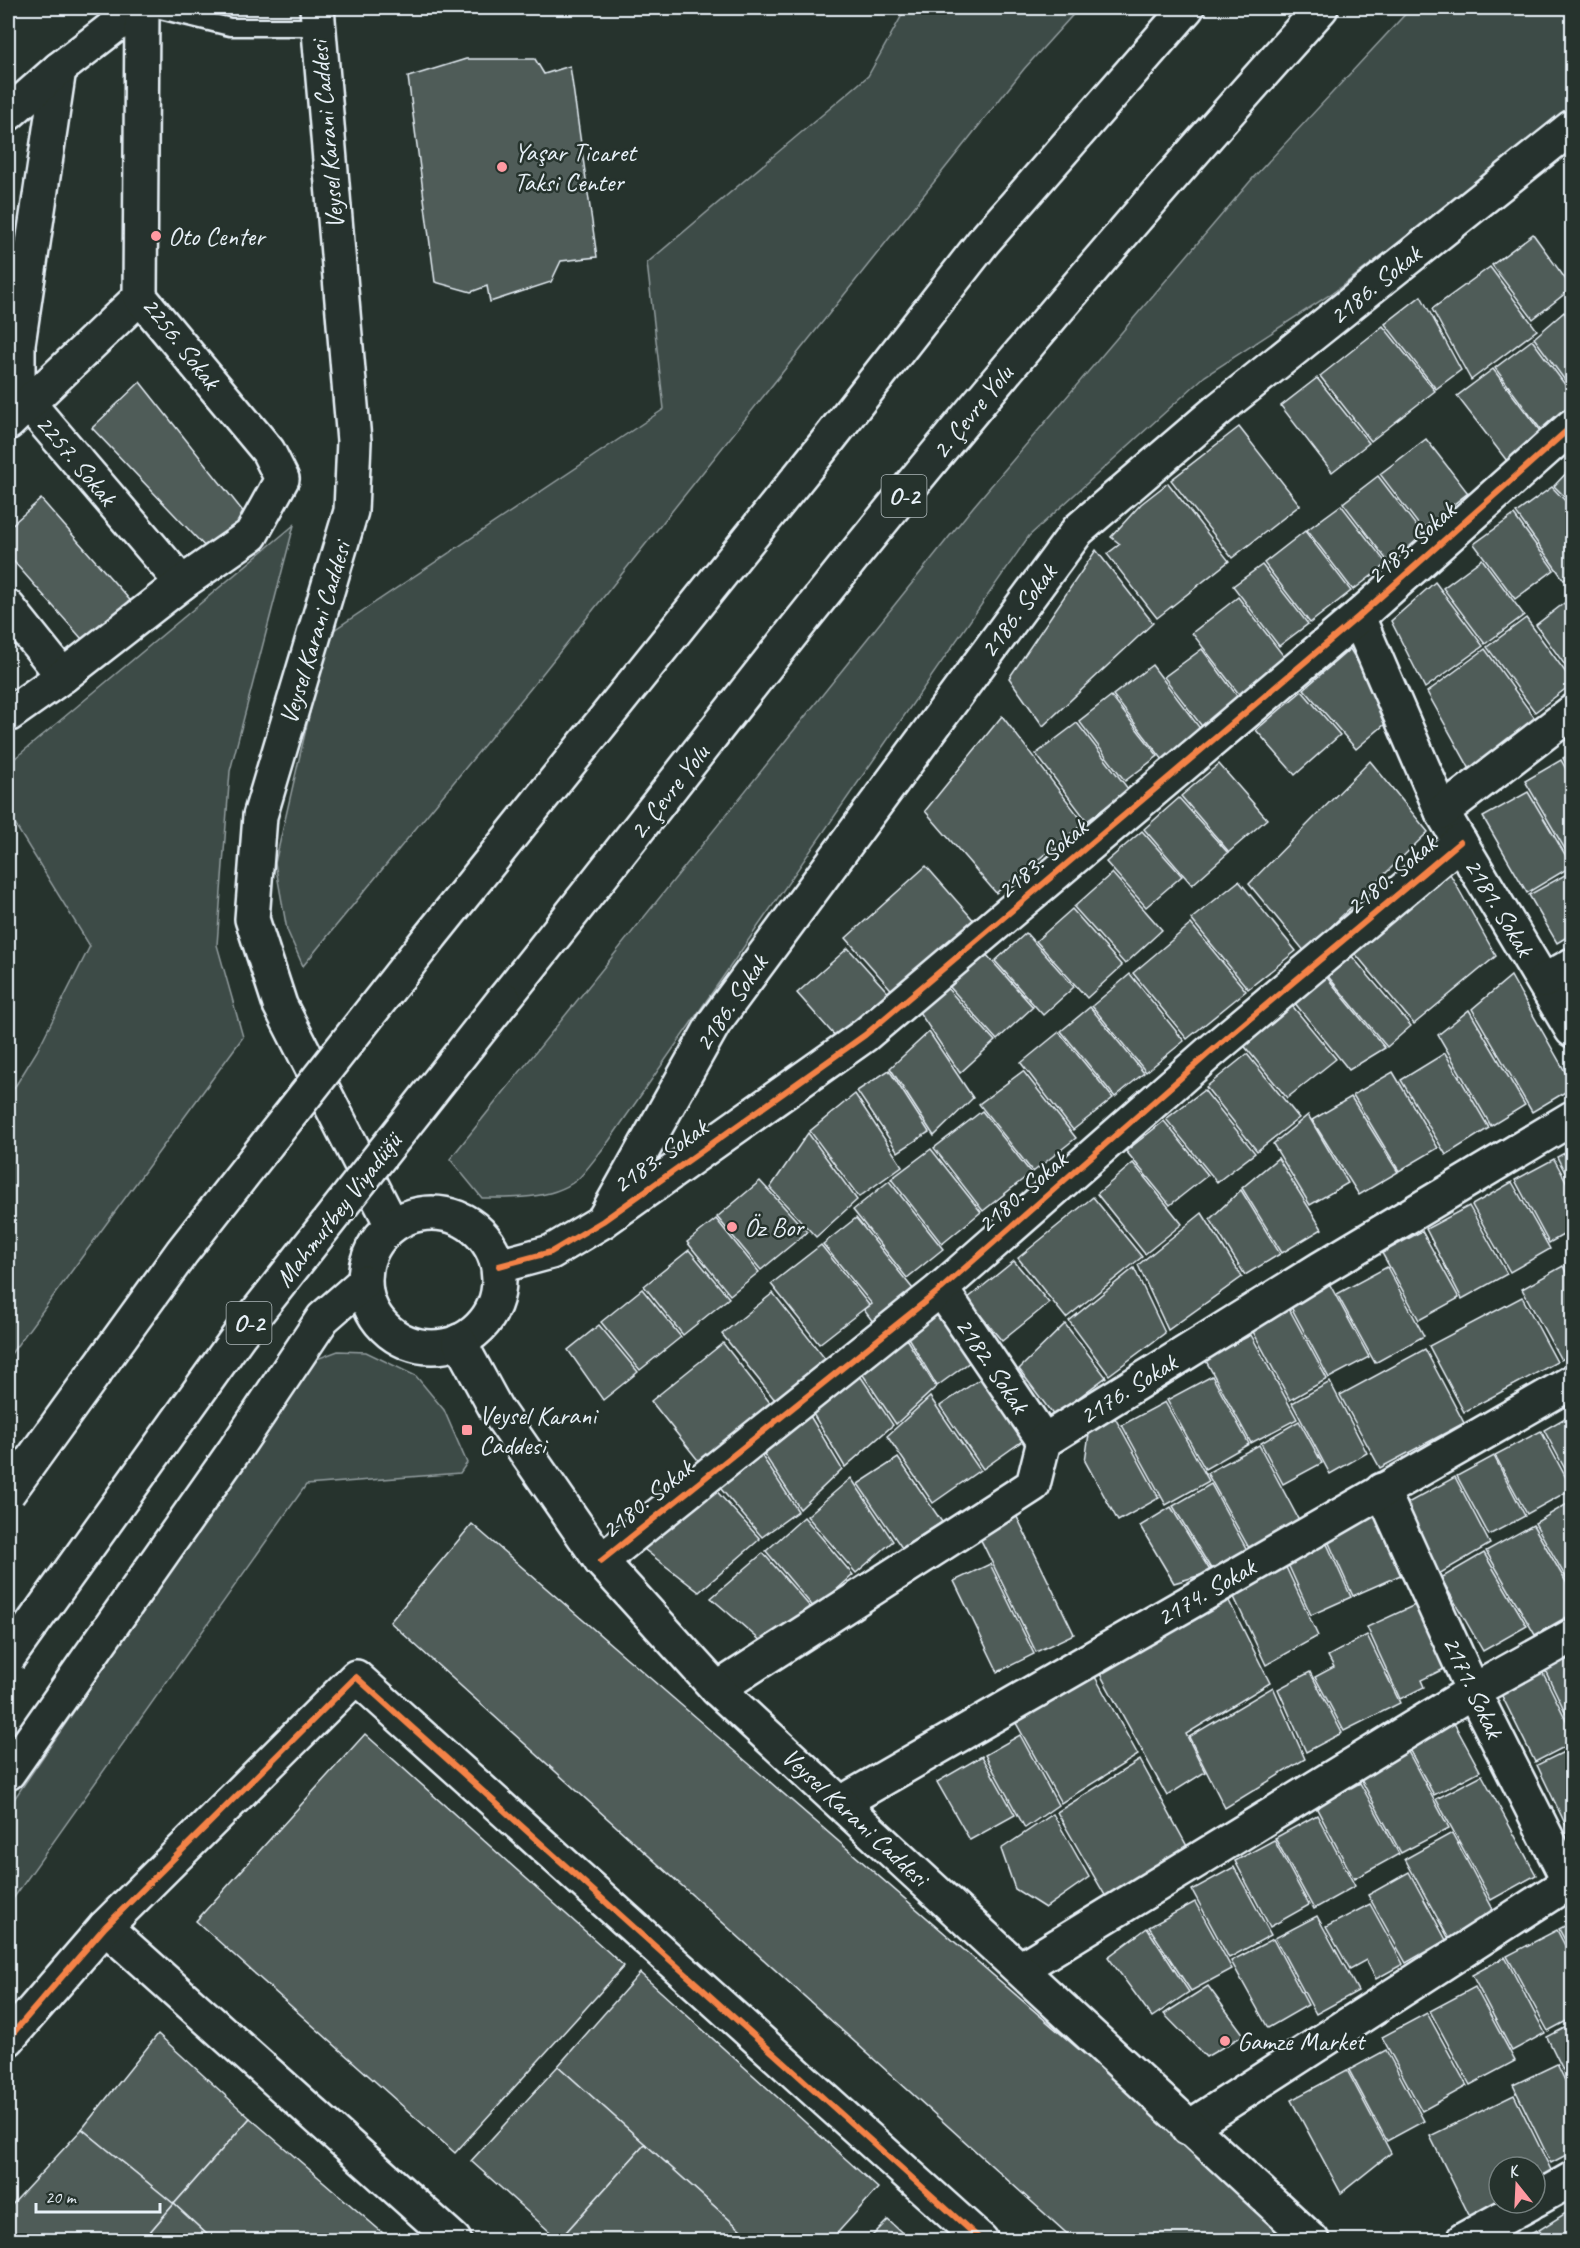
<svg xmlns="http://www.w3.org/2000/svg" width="1580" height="2248" viewBox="0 0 1580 2248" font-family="Caveat,sans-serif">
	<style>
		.green { fill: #3e4b47; stroke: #939ea0; stroke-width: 1.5 }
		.building { fill: #505c59; stroke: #e8f1f8; stroke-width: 1.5 }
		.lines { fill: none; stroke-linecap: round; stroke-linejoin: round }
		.service-casing { stroke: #e8f1f8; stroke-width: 21 }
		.minor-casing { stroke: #e8f1f8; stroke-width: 38 }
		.secondary-casing { stroke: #e8f1f8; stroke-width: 38 }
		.motorway-casing { stroke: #e8f1f8; stroke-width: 38 }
		.service { stroke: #26332d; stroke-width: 16 }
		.minor { stroke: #26332d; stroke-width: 33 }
		.secondary { stroke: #26332d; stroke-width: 33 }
		.motorway { stroke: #26332d; stroke-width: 33 }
		.motorway-bridge-casing { stroke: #e8f1f8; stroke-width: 38; stroke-linecap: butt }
		.motorway-bridge { stroke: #26332d; stroke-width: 33 }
		.cycleway-casing { stroke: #26332d; stroke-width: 10 }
		.cycleway { stroke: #f48246; stroke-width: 6 }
		.poi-dot { fill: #ff9aa2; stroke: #26332d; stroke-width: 2 }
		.labels { text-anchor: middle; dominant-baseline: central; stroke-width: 5; stroke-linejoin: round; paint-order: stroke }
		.shield { fill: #26332d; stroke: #aeb8bb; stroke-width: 1.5 }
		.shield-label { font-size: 24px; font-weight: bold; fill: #e8f1f8 }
		.street-label { font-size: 26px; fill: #e8f1f8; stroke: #26332d }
		.poi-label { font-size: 26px; fill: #e8f1f8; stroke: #26332d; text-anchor: start }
	</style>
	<rect width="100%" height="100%" fill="#26332d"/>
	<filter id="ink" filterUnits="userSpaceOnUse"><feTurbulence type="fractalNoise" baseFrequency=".0167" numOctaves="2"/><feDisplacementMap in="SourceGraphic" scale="12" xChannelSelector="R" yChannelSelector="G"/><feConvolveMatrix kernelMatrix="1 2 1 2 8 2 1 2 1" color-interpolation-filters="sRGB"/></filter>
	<g filter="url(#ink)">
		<!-- green -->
		<g class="green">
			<polygon points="906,8 1079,8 1024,69 531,688 303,966 287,930 275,863 328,634 664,409 647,263 868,76"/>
			<path d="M 1411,8 L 1572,8 L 1572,110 L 1334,292 L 1205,376 L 1029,536 L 609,1141 C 600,1152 590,1166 580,1177 C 556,1200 513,1198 482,1198 L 450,1159 L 973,507 L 1253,178 Z"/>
			<polygon points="294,525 230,771 217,945 243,1037 8,1358 8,1098 37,1051 90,946 8,813 8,764"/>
			<polygon points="338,1351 366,1352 416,1376 444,1410 467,1463 460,1473 306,1485 8,1906 8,1808 314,1360"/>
		</g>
		<!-- building -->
		<g class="building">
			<polygon points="466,59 535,59 544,74 570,66 597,257 561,261 551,282 490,302 487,286 471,292 435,282 408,77"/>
			<polygon points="1533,234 1572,288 1533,319 1492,265"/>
			<polygon points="1490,267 1537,330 1471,380 1432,309"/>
			<polygon points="1421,296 1461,370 1436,389 1385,324"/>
			<polygon points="1564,312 1572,322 1572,390 1534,338"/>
			<polygon points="1383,326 1435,391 1371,441 1320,376"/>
			<polygon points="1532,340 1572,394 1572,413 1544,434 1495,368"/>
			<polygon points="1493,369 1543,435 1507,461 1457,396"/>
			<polygon points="1317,378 1369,443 1332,472 1281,406"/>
			<polygon points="140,382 249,519 210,552 92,428"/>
			<polygon points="1239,427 1300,505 1232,558 1171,480"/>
			<polygon points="1426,439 1468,493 1422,529 1380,474"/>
			<polygon points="1572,467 1572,504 1554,486"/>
			<polygon points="1378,476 1424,536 1389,563 1343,503"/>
			<polygon points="1168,483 1229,561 1157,618 1107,554 1120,544 1111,537 1141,504"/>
			<polygon points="1552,487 1572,508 1572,572 1564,580 1516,513"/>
			<polygon points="41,499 135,606 89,647 8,555 8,528"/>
			<polygon points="1341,505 1387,564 1353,590 1307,530"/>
			<polygon points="1514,515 1554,570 1515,599 1474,544"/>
			<polygon points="1305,531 1351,591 1310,623 1264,563"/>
			<polygon points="1096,550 1153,623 1043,726 1009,678"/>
			<polygon points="1482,559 1524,615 1485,644 1443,588"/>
			<polygon points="1262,565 1308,624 1279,646 1233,586"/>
			<polygon points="1435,582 1483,646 1425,688 1391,621"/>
			<polygon points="1238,597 1289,663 1242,698 1192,633"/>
			<polygon points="1572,597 1572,675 1536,625"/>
			<polygon points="1526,618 1572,681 1572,684 1535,712 1487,647"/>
			<polygon points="1202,649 1241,701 1204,729 1164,677"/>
			<polygon points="1350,649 1392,718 1356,749 1304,689"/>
			<polygon points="1485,649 1539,724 1472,773 1427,692"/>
			<polygon points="1152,665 1202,731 1163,760 1113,695"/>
			<polygon points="1302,691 1340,735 1295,775 1256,730"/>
			<polygon points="1111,696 1158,756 1125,781 1079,721"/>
			<polygon points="1002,716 1084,823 996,893 925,811"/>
			<polygon points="1077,723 1129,790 1087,821 1036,754"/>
			<polygon points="1572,753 1572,775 1563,758"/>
			<polygon points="1561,760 1572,780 1572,854 1569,856 1525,781"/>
			<polygon points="1370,761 1428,832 1305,952 1249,884"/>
			<polygon points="1219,764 1267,819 1229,852 1181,796"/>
			<polygon points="1528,792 1572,866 1527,893 1483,817"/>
			<polygon points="1179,798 1228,853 1192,885 1144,829"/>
			<polygon points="1142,831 1182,876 1146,907 1106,862"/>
			<polygon points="926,866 976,923 896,995 846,938"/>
			<polygon points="1572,871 1572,934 1557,943 1529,895"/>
			<polygon points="1449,872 1496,956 1414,1024 1353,951"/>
			<polygon points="1112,873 1162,930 1125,964 1074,907"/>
			<polygon points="1239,881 1296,951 1248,989 1191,919"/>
			<polygon points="1072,909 1122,966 1087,998 1036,941"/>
			<polygon points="1191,924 1246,991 1187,1039 1133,973"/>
			<polygon points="1026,933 1074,987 1043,1015 995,961"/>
			<polygon points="848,948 893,998 842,1044 797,993"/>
			<polygon points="985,953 1033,1007 997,1040 949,986"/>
			<polygon points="1350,954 1411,1026 1387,1047 1326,974"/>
			<polygon points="1130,974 1184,1041 1146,1072 1092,1006"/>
			<polygon points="1325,975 1385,1048 1349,1070 1294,1002"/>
			<polygon points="1511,976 1572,1084 1572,1088 1532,1112 1472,1009"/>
			<polygon points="947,988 995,1041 960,1073 919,1012"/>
			<polygon points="1285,997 1336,1059 1287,1098 1237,1037"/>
			<polygon points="1090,1007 1144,1073 1115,1097 1061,1031"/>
			<polygon points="1469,1010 1525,1105 1491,1126 1438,1035"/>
			<polygon points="929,1032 973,1098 934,1136 890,1068"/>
			<polygon points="1059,1032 1113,1098 1073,1130 1021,1063"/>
			<polygon points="1445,1053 1489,1128 1446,1155 1401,1080"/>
			<polygon points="1247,1054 1299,1118 1257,1151 1206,1087"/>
			<polygon points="889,1070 929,1132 898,1152 857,1091"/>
			<polygon points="1023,1071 1076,1138 1033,1172 979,1104"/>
			<polygon points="1393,1072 1438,1148 1399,1171 1353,1095"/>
			<polygon points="1204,1090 1255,1153 1217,1182 1166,1119"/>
			<polygon points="855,1094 902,1166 859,1197 810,1131"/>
			<polygon points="1351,1097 1398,1172 1359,1195 1312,1120"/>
			<polygon points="982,1111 1031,1173 983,1211 934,1148"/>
			<polygon points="1308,1115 1348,1183 1310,1205 1273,1144"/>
			<polygon points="1164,1121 1208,1175 1170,1205 1126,1151"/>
			<polygon points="808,1133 857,1200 816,1237 770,1188"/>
			<polygon points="931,1149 981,1212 942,1244 891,1179"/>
			<polygon points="1572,1149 1572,1186 1557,1157"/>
			<polygon points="1278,1158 1322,1229 1282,1253 1242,1188"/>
			<polygon points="1554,1159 1572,1192 1572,1230 1549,1243 1515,1180"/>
			<polygon points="1133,1163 1182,1224 1145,1254 1097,1194"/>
			<polygon points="760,1181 807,1232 761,1270 717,1217"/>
			<polygon points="889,1181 943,1249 907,1278 853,1210"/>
			<polygon points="1512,1182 1550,1249 1510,1272 1472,1205"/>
			<polygon points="1241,1190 1280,1254 1245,1275 1210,1219"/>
			<polygon points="1093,1197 1142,1257 1066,1318 1018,1258"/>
			<polygon points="1469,1206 1507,1274 1462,1299 1426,1229"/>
			<polygon points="1202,1213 1242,1277 1168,1330 1138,1265"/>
			<polygon points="856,1218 913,1289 873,1322 864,1310 872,1304 823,1244"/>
			<polygon points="716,1219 759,1272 730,1295 687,1242"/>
			<polygon points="1422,1231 1459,1298 1419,1320 1382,1253"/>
			<polygon points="821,1245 869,1305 819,1344 771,1284"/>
			<polygon points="689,1250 729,1298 683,1335 644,1286"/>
			<polygon points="1014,1261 1049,1303 1002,1341 967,1299"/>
			<polygon points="1572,1262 1572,1278 1566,1266"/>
			<polygon points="1563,1266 1572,1284 1572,1354 1561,1360 1522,1289"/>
			<polygon points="1387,1267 1424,1336 1375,1363 1337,1294"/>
			<polygon points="1134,1268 1165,1333 1109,1375 1069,1321"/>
			<polygon points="1329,1283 1369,1357 1329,1378 1290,1305"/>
			<polygon points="642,1289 681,1337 640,1370 601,1322"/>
			<polygon points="773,1293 826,1360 775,1400 722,1334"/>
			<polygon points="1522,1297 1557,1362 1464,1412 1429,1346"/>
			<polygon points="939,1301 974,1359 937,1386 904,1331"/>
			<polygon points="1287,1305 1327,1379 1290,1400 1250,1326"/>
			<polygon points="1065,1324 1106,1377 1054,1416 1019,1369"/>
			<polygon points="599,1325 638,1372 603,1400 568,1350"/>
			<polygon points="902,1332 936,1387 896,1424 859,1369"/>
			<polygon points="1251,1335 1297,1419 1251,1443 1205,1359"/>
			<polygon points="723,1343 771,1404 701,1464 651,1401"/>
			<polygon points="1425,1349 1464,1423 1380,1468 1340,1395"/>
			<polygon points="857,1371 893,1425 845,1467 807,1404"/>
			<polygon points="1212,1376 1249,1444 1205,1469 1167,1400"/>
			<polygon points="983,1377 1025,1439 983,1469 940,1406"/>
			<polygon points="1330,1382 1367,1453 1330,1474 1292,1403"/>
			<polygon points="930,1397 980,1470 933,1503 887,1436"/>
			<polygon points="1165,1402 1209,1481 1166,1505 1122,1425"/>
			<polygon points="804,1406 842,1469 800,1509 758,1445"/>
			<polygon points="1572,1414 1572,1482 1544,1430"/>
			<polygon points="1115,1418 1159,1498 1118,1521 1085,1461 1089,1434"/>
			<polygon points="1299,1421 1322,1463 1283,1484 1261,1443"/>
			<polygon points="1541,1431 1572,1489 1527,1514 1495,1455"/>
			<polygon points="1259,1445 1299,1520 1249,1548 1207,1473"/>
			<polygon points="756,1447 798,1511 762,1537 715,1482"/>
			<polygon points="1494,1456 1525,1516 1489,1535 1457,1476"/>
			<polygon points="898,1458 942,1522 902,1548 858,1484"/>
			<polygon points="1455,1477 1490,1544 1439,1574 1404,1505"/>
			<polygon points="851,1478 893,1541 856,1573 807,1516"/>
			<polygon points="1211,1484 1247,1550 1213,1572 1173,1506"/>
			<polygon points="711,1485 760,1539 699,1592 640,1546"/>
			<polygon points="1572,1501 1572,1588 1535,1523"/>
			<polygon points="1171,1507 1211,1572 1174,1583 1140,1526"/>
			<polygon points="1376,1509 1405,1573 1353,1596 1324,1532"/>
			<polygon points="1016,1515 1074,1634 1036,1652 978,1534"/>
			<polygon points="804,1517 853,1575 815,1609 766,1551"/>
			<polygon points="472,1524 1299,2240 1074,2240 390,1622"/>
			<polygon points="1533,1525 1572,1592 1572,1614 1535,1635 1486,1551"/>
			<polygon points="1322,1533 1351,1597 1311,1615 1282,1551"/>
			<polygon points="763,1553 813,1610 769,1648 711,1598"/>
			<polygon points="1484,1553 1527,1626 1483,1651 1441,1578"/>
			<polygon points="990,1564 1034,1654 998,1672 954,1581"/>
			<polygon points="1285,1565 1318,1636 1266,1665 1233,1595"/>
			<polygon points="1228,1599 1270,1683 1186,1734 1205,1772 1167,1796 1099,1672"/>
			<polygon points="1415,1605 1444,1669 1421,1680 1424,1687 1400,1699 1367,1627"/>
			<polygon points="1367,1635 1400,1703 1344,1731 1315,1677 1334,1667 1328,1656"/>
			<polygon points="1572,1654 1572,1726 1544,1668"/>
			<polygon points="1541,1669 1572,1732 1572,1743 1535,1762 1499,1690"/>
			<polygon points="1310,1672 1342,1733 1306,1752 1278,1689"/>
			<polygon points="1094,1675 1138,1755 1061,1803 1016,1723"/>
			<polygon points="1273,1687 1305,1759 1225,1808 1189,1737"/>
			<polygon points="1449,1714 1480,1771 1434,1795 1403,1738"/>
			<polygon points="365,1734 624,1966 455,2153 196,1921"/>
			<polygon points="1020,1735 1058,1805 1025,1828 985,1755"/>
			<polygon points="1406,1748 1449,1828 1401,1853 1358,1774"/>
			<polygon points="1572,1748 1572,1835 1571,1836 1537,1765"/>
			<polygon points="982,1756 1015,1815 970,1840 937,1782"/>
			<polygon points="1140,1760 1188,1848 1106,1897 1057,1812"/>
			<polygon points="1482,1775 1536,1875 1491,1900 1436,1799"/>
			<polygon points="1360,1783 1399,1854 1354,1879 1316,1807"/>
			<polygon points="1053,1814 1089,1877 1045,1908 1015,1889 1001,1849"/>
			<polygon points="1317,1815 1355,1886 1314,1909 1275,1838"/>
			<polygon points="1452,1833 1495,1913 1449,1939 1405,1859"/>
			<polygon points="1274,1840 1309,1905 1270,1927 1235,1861"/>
			<polygon points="1234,1867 1271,1935 1229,1958 1192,1890"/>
			<polygon points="1409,1872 1446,1940 1406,1963 1368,1895"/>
			<polygon points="1195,1902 1232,1969 1191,1991 1149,1927"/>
			<polygon points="1370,1904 1403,1964 1376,1979 1366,1960 1350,1969 1326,1927"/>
			<polygon points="1317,1916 1358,1991 1316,2014 1275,1938"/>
			<polygon points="1572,1922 1572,1953 1559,1929"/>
			<polygon points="1147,1928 1189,1992 1152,2017 1108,1957"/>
			<polygon points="1557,1930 1572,1959 1572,2018 1548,2031 1507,1956"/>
			<polygon points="1273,1939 1308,2005 1268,2028 1231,1961"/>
			<polygon points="1505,1957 1545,2033 1512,2051 1472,1975"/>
			<polygon points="640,1973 878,2188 831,2240 752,2240 558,2066"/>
			<polygon points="1208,1986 1244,2035 1206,2057 1164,2014"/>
			<polygon points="1475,1987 1515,2061 1470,2085 1430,2011"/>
			<polygon points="1427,2013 1467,2086 1422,2111 1382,2037"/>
			<polygon points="1572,2024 1572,2088 1547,2037"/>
			<polygon points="158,2034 250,2118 174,2204 82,2129"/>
			<polygon points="1386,2050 1424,2121 1387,2141 1349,2070"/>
			<polygon points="1557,2064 1572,2095 1572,2152 1551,2163 1513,2085"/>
			<polygon points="558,2066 645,2144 559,2240 471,2161"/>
			<polygon points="1347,2070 1391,2153 1341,2193 1291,2100"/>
			<polygon points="1514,2095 1554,2176 1535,2186 1535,2167 1499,2167 1499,2203 1470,2217 1430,2136"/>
			<polygon points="250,2118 384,2234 377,2240 213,2240 174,2204"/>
			<polygon points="82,2129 174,2204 143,2240 8,2240 8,2209"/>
			<polygon points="645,2144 752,2240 559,2240"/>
			<polygon points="174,2204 213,2240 143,2240"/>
			<polygon points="1572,2209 1572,2240 1545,2240 1539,2230"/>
			<polygon points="888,2220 910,2240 868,2240"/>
			<polygon points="1536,2231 1541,2240 1520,2240"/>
		</g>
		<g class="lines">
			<!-- service casing -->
			<g class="service-casing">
				<polyline id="service" points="152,8 230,27 318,27"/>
			</g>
			<!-- minor casing -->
			<g class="minor-casing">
				<g id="minor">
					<polyline points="59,69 18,344 18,386 28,403 182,583"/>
					<polyline points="8,114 59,69 138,8"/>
					<polyline points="8,423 140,297"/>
					<polyline points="8,607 63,676"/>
					<polyline points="1358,617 1442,812 1572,1030"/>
					<polyline points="8,715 63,676 182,583 251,535 282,479 268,451 140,297 142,8"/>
					<polyline points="1442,812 1572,712"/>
					<polyline points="1544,981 1572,965"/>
					<polyline points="499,1266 551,1252 603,1221 865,1035 1358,617 1572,426"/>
					<polyline points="941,1289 1044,1441"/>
					<polyline points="1382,1490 1473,1691 1569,1882"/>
					<polyline points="601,1561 941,1289 1209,1053 1460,842"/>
					<polyline points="717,1689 1033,1485 1044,1441 1320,1269 1572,1118"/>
					<polyline points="841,1803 1572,1382"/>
					<polyline points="105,1927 454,2240"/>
					<polyline points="1020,1969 1473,1691 1572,1636"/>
					<polyline points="8,2039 105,1927 356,1677 981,2240"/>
					<polyline points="1188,2128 1572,1880"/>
					<polyline points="1535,2200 1572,2179"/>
					<polyline points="1463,2240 1530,2203"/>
				</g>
			</g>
			<!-- secondary casing -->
			<g class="secondary-casing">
				<g id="secondary">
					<polyline points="317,8 354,441 351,511 260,816 252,919 280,1005 392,1225"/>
					<circle cx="432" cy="1280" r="67"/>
					<polyline points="603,1221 714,1023 1078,530 1218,410 1572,127"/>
					<polyline points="459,1341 496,1409 601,1561 717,1689 1312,2240"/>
					<polyline points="8,1773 234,1451 323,1318 364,1282"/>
				</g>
			</g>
			<!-- motorway casing -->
			<g class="motorway-casing">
				<g id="motorway">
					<polyline points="429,938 830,438 983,242 1187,8"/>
					<path d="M 504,999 C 605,873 703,745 804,618 C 970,409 1143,206 1321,8"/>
				</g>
			</g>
			<!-- service -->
			<use href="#service" class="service"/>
			<!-- minor -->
			<use href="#minor" class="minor"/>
			<!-- secondary -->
			<use href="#secondary" class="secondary"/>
			<!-- motorway -->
			<use href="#motorway" class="motorway"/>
			<!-- motorway-bridge casing -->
			<g class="motorway-bridge-casing">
				<g id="motorway-bridge">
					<polyline points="8,1493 182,1252 429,938"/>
					<polyline points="8,1658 240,1334 504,999"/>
				</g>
			</g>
			<!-- motorway-bridge -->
			<use href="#motorway-bridge" class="motorway-bridge"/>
			<!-- cycleway casing -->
			<g class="cycleway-casing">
				<g id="cycleway">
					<polyline points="499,1266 551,1252 603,1221 865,1035 1358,617 1572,426"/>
					<polyline points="601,1561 941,1289 1209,1053 1460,842"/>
					<polyline points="8,2039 105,1927 356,1677 981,2240"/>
				</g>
			</g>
			<!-- cycleway -->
			<use href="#cycleway" class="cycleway"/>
		</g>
	</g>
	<!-- markers -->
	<g class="poi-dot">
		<circle cx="502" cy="167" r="6"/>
		<circle cx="156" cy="236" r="6"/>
		<circle cx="732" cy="1227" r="6"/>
		<rect x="461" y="1424" width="12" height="12" rx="3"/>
		<circle cx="1225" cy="2041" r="6"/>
	</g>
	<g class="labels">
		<!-- shield labels -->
		<g class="shield">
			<rect x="881.5" y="475" width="45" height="42" rx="4.5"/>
			<rect x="226.5" y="1302" width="45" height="42" rx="4.5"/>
		</g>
		<g class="shield-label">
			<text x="904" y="496">O-2</text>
			<text x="249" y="1323">O-2</text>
		</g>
		<!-- street labels -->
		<g class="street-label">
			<text transform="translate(327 135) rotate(-95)">Veysel Karani Caddesi</text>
			<text transform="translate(1375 285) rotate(-39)">2186. Sokak</text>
			<text transform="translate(181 343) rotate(52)">2256. Sokak</text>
			<text transform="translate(972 412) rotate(-51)">2. Çevre Yolu</text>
			<text transform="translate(76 460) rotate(50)">2257. Sokak</text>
			<text transform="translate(1411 543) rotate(-42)">2183. Sokak</text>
			<text transform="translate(1018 611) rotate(-53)">2186. Sokak</text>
			<text transform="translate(315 633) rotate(-73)">Veysel Karani Caddesi</text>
			<text transform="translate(669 792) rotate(-52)">2. Çevre Yolu</text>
			<text transform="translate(1042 859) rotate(-40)">2183. Sokak</text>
			<text transform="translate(1391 875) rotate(-40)">2180. Sokak</text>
			<text transform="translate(1499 907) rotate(59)">2181. Sokak</text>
			<text transform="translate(731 1003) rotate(-56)">2186. Sokak</text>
			<text transform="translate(660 1156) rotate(-35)">2183. Sokak</text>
			<text transform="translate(1022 1192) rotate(-41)">2180. Sokak</text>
			<text transform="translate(338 1210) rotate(-52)">Mahmutbey Viyadüğü</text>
			<text transform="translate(992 1365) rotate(56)">2182. Sokak</text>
			<text transform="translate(1128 1389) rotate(-32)">2176. Sokak</text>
			<text transform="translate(647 1499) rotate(-39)">2180. Sokak</text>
			<text transform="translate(1206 1592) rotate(-30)">2174. Sokak</text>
			<text transform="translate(1473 1687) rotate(65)">2171. Sokak</text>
			<text transform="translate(855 1817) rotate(43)">Veysel Karani Caddesi</text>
		</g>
		<!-- poi labels -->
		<g class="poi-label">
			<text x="514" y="152">Yaşar Ticaret<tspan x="514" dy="30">Taksi Center</tspan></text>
			<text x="168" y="236">Oto Center</text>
			<text x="744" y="1227">Öz Bor</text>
			<text x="479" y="1415">Veysel Karani<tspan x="479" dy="30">Caddesi</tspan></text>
			<text x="1237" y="2041">Gamze Market</text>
		</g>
	</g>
	<!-- margin -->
	<rect width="1580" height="2248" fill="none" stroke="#26332d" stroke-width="30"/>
	<rect x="15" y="15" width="1550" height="2218" fill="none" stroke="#e8f1f8" stroke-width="2" filter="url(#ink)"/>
	<!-- north arrow -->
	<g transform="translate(1517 2185) rotate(342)"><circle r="28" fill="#26332d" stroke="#747f7e" stroke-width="1.5"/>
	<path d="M0-4.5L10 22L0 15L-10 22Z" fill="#ff9aa2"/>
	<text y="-9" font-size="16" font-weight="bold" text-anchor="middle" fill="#e8f1f8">K</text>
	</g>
	<!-- scale -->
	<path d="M36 2203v9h124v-9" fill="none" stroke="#e8f1f8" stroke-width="3"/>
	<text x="45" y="2203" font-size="18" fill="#e8f1f8" stroke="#26332d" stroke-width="4.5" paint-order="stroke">20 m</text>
</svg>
